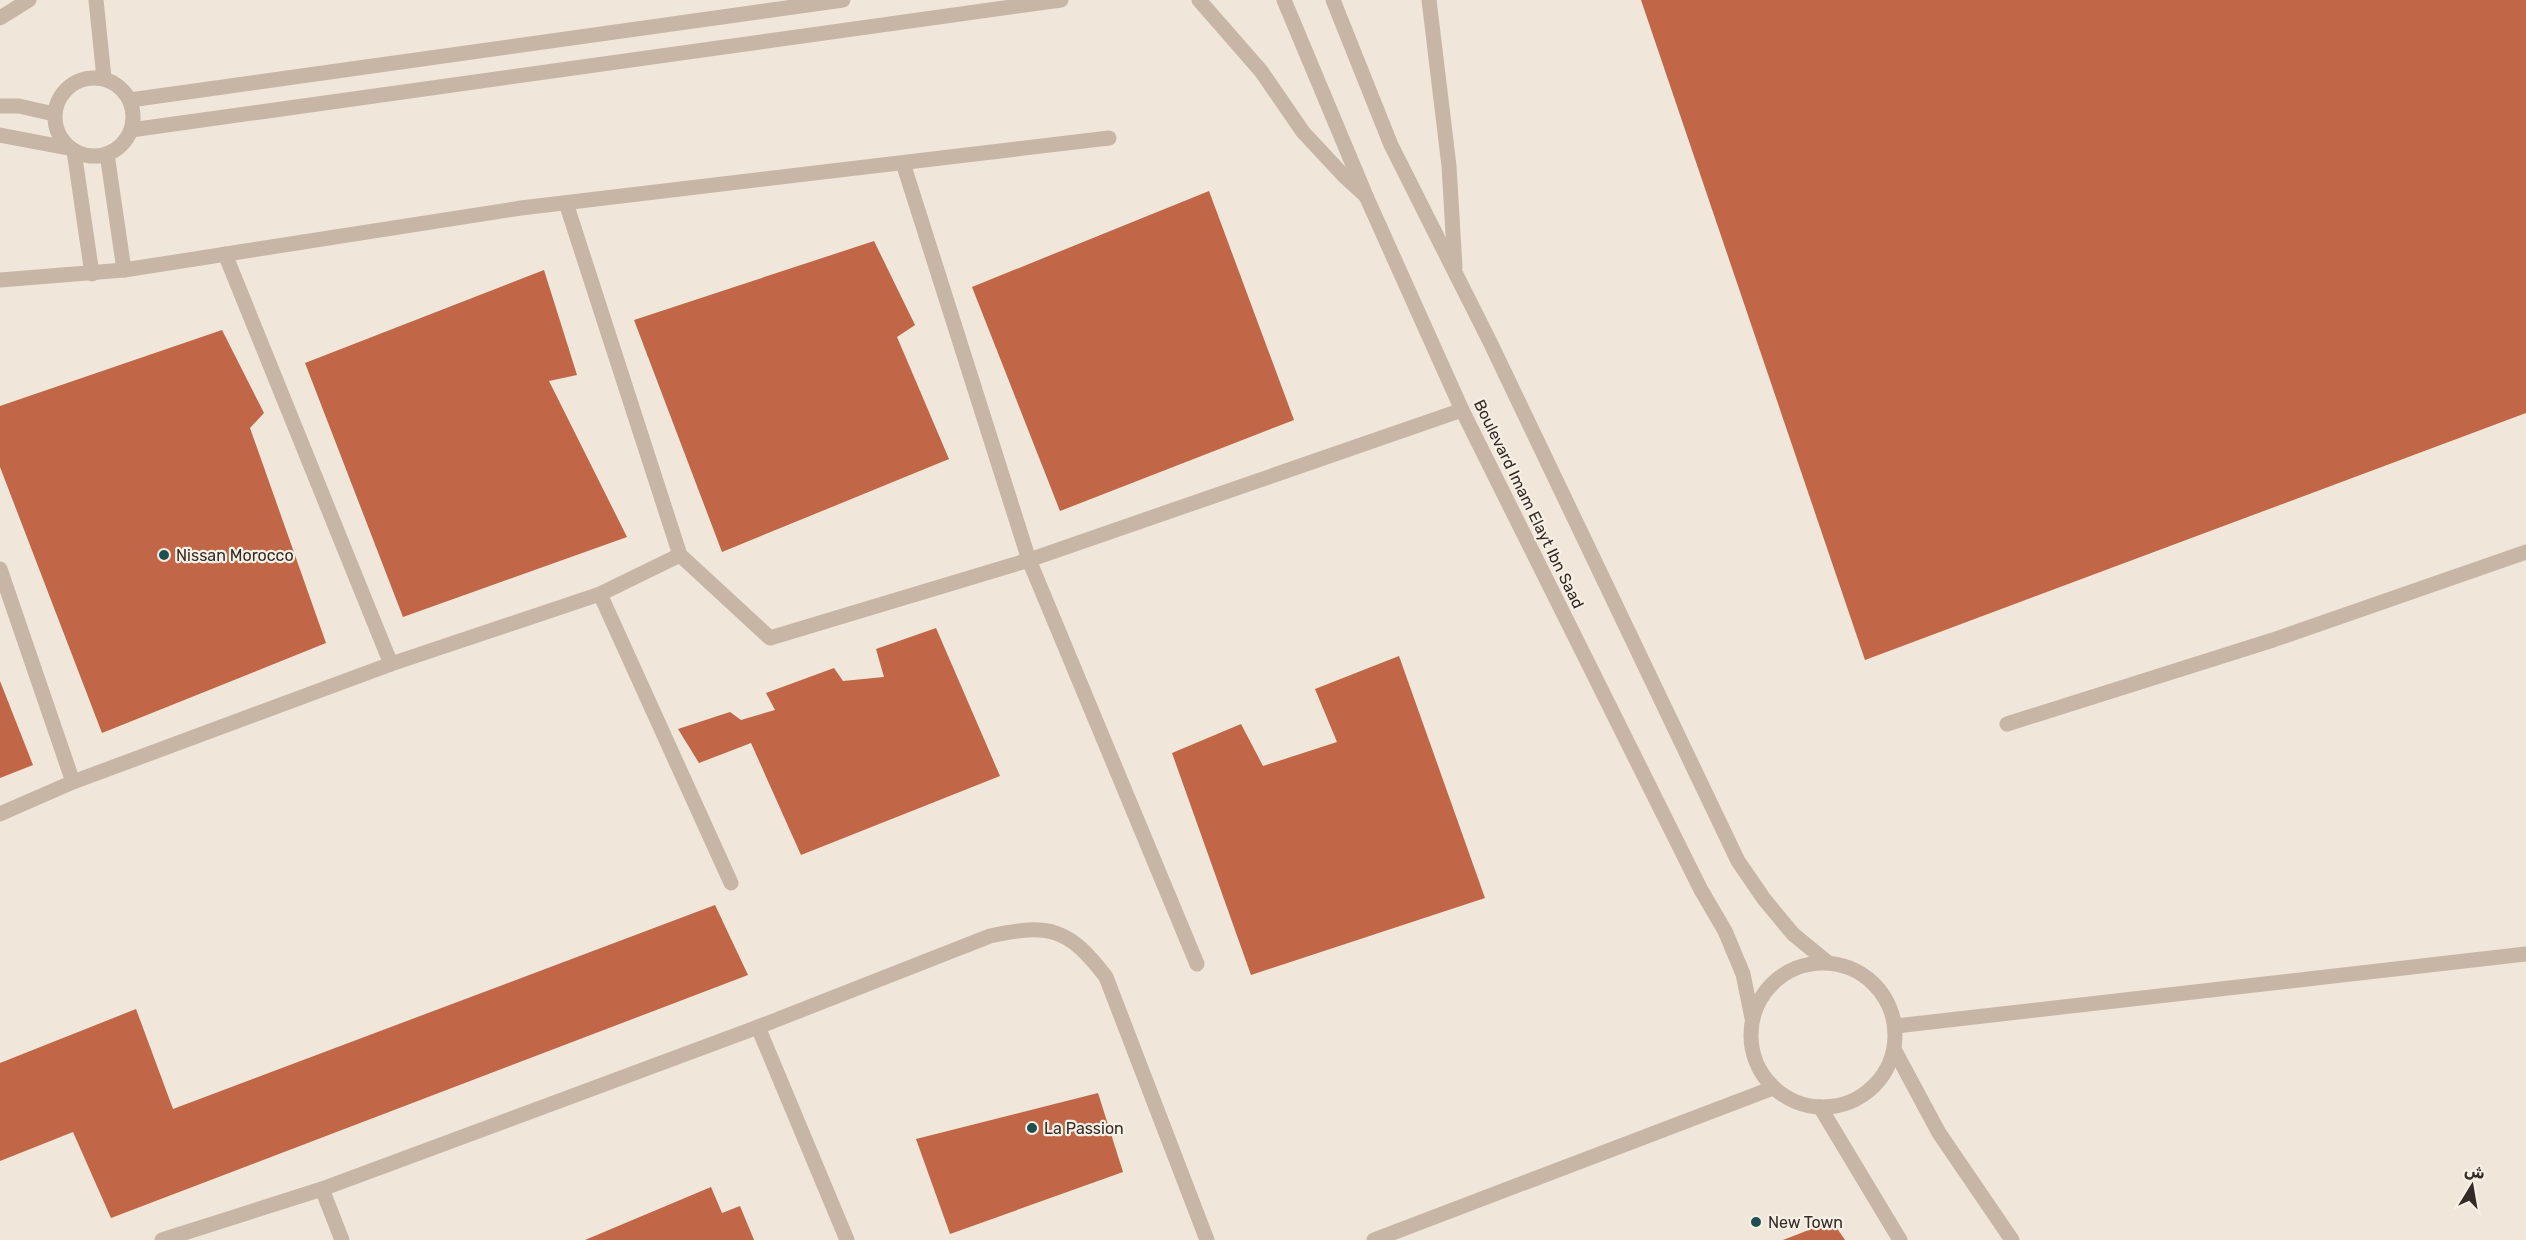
<svg xmlns="http://www.w3.org/2000/svg" width="2526" height="1240" viewBox="0 0 2526 1240" font-family="Rubik,Vazirmatn,sans-serif">
	<style>
		.building { fill: #c16646 }
		.lines { fill: none; stroke-linecap: round; stroke-linejoin: round }
		.service { stroke: #c7b6a6; stroke-width: 15 }
		.minor { stroke: #c7b6a6; stroke-width: 15 }
		.tertiary { stroke: #c7b6a6; stroke-width: 15 }
		.poi-dot { fill: #1e4f53; stroke: #f8f0e5; stroke-width: 2 }
		.labels { text-anchor: middle; dominant-baseline: central; stroke-width: 4.5; stroke-linejoin: round; paint-order: stroke }
		.street-label { font-size: 16px; fill: #342b27; stroke: #f8f0e5 }
		.poi-label { font-size: 16px; fill: #342b27; stroke: #f8f0e5; text-anchor: start }
	</style>
	<rect width="100%" height="100%" fill="#f0e6d9"/>
	<!-- building -->
	<g class="building">
		<polygon points="1641,0 2526,0 2526,413 1865,660"/>
		<polygon points="1209,191 1294,420 1060,511 972,287"/>
		<polygon points="874,241 915,325 897,337 949,459 722,552 634,320"/>
		<polygon points="544,270 577,375 549,381 627,537 403,617 305,363"/>
		<polygon points="222,330 264,413 250,428 326,643 102,733 0,467 0,406"/>
		<polygon points="936,628 1000,776 801,855 751,743 699,763 678,729 730,712 741,720 775,710 766,693 834,668 843,681 884,677 876,649"/>
		<polygon points="1399,656 1485,898 1251,975 1172,753 1241,724 1263,766 1337,742 1315,689"/>
		<polygon points="0,681 33,765 0,778"/>
		<polygon points="715,905 748,975 111,1218 73,1132 0,1161 0,1063 136,1009 173,1109"/>
		<polygon points="1098,1093 1123,1172 950,1234 916,1139"/>
		<polygon points="711,1187 722,1213 740,1206 754,1240 585,1240"/>
		<polygon points="1832,1221 1845,1240 1783,1240"/>
	</g>
	<g class="lines">
		<!-- service -->
		<g class="service">
			<polyline points="903,163 1029,560 1197,964"/>
			<polyline points="566,203 680,555 770,638 1029,560 1462,410"/>
			<polyline points="225,254 391,664"/>
			<polyline points="0,280 124,270 521,208 1109,138"/>
			<polyline points="0,569 73,782"/>
			<polyline points="600,594 731,883"/>
			<polyline points="2007,724 2273,640 2526,552"/>
			<polyline points="0,814 73,782 391,664 600,594 680,555"/>
		</g>
		<!-- minor -->
		<g class="minor">
			<polyline points="96,0 104,78"/>
			<polyline points="1199,0 1261,71 1303,132 1344,176 1366,196"/>
			<polyline points="0,18 29,0"/>
			<circle cx="94" cy="117" r="39"/>
			<polyline points="130,100 843,0"/>
			<polyline points="0,106 19,106 54,114"/>
			<polyline points="131,130 1061,0"/>
			<polyline points="0,135 68,148"/>
			<polyline points="74,151 92,274"/>
			<polyline points="107,154 124,270"/>
			<polyline points="758,1027 847,1240"/>
			<polyline points="322,1189 342,1240"/>
			<path d="M 162,1240 L 322,1189 L 758,1027 L 990,936 C 1049,923 1069,928 1106,977 L 1207,1240"/>
			<polyline points="1374,1240 1773,1088"/>
		</g>
		<!-- tertiary -->
		<g class="tertiary">
			<polyline points="1284,0 1366,196 1462,410 1701,890 1725,931 1743,974 1752,1018"/>
			<polyline points="1333,0 1391,145 1490,342 1738,861 1764,899 1793,934 1827,962"/>
			<polyline points="1429,0 1449,166 1455,267"/>
			<circle cx="1823" cy="1035" r="72"/>
			<polyline points="1896,1026 2526,954"/>
			<polyline points="1895,1051 1939,1133 2012,1240"/>
			<polyline points="1820,1107 1900,1240"/>
		</g>
	</g>
	<!-- markers -->
	<g class="poi-dot">
		<circle cx="164" cy="555" r="6"/>
		<circle cx="1032" cy="1128" r="6"/>
		<circle cx="1756" cy="1222" r="6"/>
	</g>
	<g class="labels">
		<!-- street labels -->
		<g class="street-label">
			<text transform="translate(1529 504) rotate(64)">Boulevard Imam Elayt Ibn Saad</text>
		</g>
		<!-- poi labels -->
		<g class="poi-label">
			<text x="176" y="555">Nissan Morocco</text>
			<text x="1044" y="1128">La Passion</text>
			<text x="1768" y="1222">New Town</text>
		</g>
	</g>
	<!-- north arrow -->
	<g transform="translate(2472 1186) rotate(11)" stroke="#f8f0e5" stroke-width="4.5" paint-order="stroke">
	<path d="M0-4.5L10 22L0 15L-10 22Z" fill="#342b27"/>
	<text y="-9" font-size="16" font-weight="bold" text-anchor="middle" fill="#342b27">ش</text>
	</g>
</svg>
